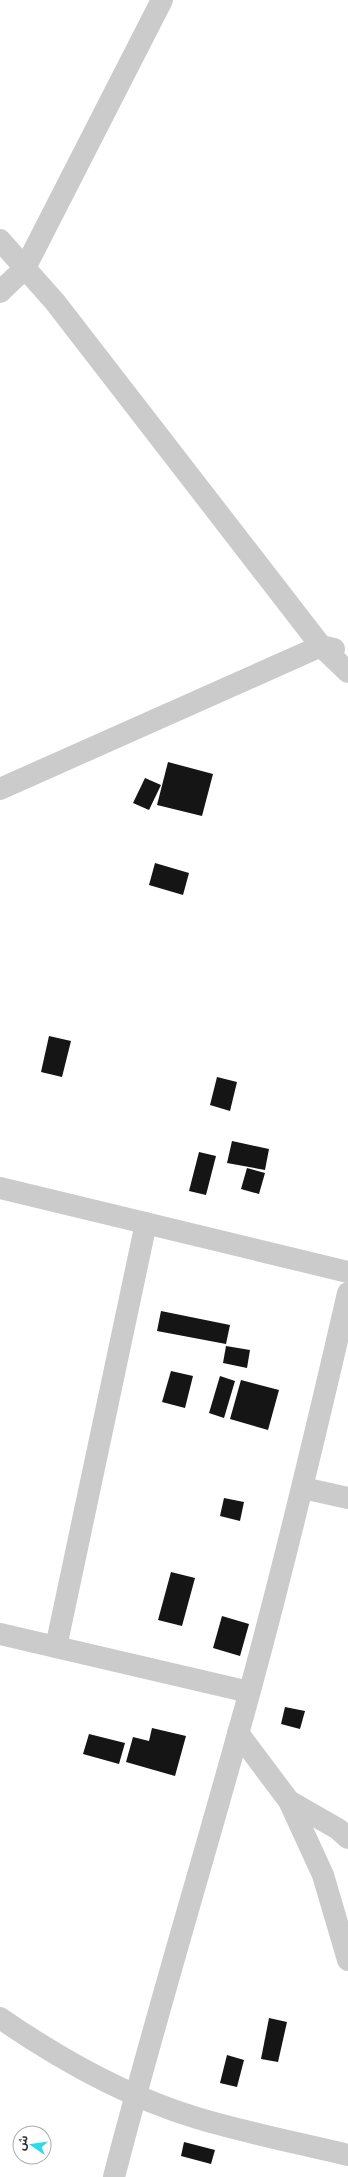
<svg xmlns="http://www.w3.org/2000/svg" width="348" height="2177" viewBox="0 0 348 2177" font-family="'Nunito Sans','Noto Sans Arabic',sans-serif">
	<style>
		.building { fill: #151515 }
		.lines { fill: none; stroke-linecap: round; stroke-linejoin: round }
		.minor { stroke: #cbcbcb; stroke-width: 22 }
	</style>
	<rect width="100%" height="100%" fill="#fff"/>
	<!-- building -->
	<g class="building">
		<polygon points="168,762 213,774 202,816 157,805"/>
		<polygon points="145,778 161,785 149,810 133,803"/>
		<polygon points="155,863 189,873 183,895 149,885"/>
		<polygon points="49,1036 71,1041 62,1077 41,1072"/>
		<polygon points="217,1077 237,1082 230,1111 210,1105"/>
		<polygon points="232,1141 269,1149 265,1170 227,1163"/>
		<polygon points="199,1152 216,1156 206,1195 189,1191"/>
		<polygon points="247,1168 265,1173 259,1194 241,1189"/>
		<polygon points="161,1311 230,1325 226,1344 157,1331"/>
		<polygon points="226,1346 250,1350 247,1368 223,1363"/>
		<polygon points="171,1371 193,1376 185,1408 162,1402"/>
		<polygon points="220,1376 235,1381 224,1418 209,1413"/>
		<polygon points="241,1380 279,1390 268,1430 230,1419"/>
		<polygon points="224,1498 244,1502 240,1521 220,1516"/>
		<polygon points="171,1572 195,1578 182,1626 158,1620"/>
		<polygon points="222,1616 249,1624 240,1656 213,1648"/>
		<polygon points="285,1707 305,1711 300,1729 281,1724"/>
		<polygon points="152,1728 186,1736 175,1776 126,1762 133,1737 149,1741"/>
		<polygon points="89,1734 125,1743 119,1764 83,1754"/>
		<polygon points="269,2018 287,2022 278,2062 261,2059"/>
		<polygon points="227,2055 244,2060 237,2087 220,2083"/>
		<polygon points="184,2142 215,2150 211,2164 181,2156"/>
	</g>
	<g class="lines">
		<!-- minor -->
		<g class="minor">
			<polyline points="0,240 55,302 321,646 348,672"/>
			<polyline points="0,292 25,268 162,0"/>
			<polyline points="0,789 321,646 334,649"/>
			<polyline points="0,1188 348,1272"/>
			<polyline points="303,1488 348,1498"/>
			<polyline points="0,1634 249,1692"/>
			<polyline points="56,1647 146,1223"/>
			<polyline points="238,1733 289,1801 323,1875 348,1960"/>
			<polyline points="289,1801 338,1829 348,1838"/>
			<path d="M 0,2018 C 61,2060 127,2097 197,2118 C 247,2133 298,2143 348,2155"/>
			<path d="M 114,2177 C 152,2029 197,1882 238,1734 C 279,1588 314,1441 348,1293"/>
		</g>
	</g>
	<!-- north arrow -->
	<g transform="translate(32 2145) rotate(283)"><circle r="19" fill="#ffffff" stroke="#ababab"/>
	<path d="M0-3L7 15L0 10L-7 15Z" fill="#2cdbea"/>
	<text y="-6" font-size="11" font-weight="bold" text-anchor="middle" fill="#2e2e2e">ش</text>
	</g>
</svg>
